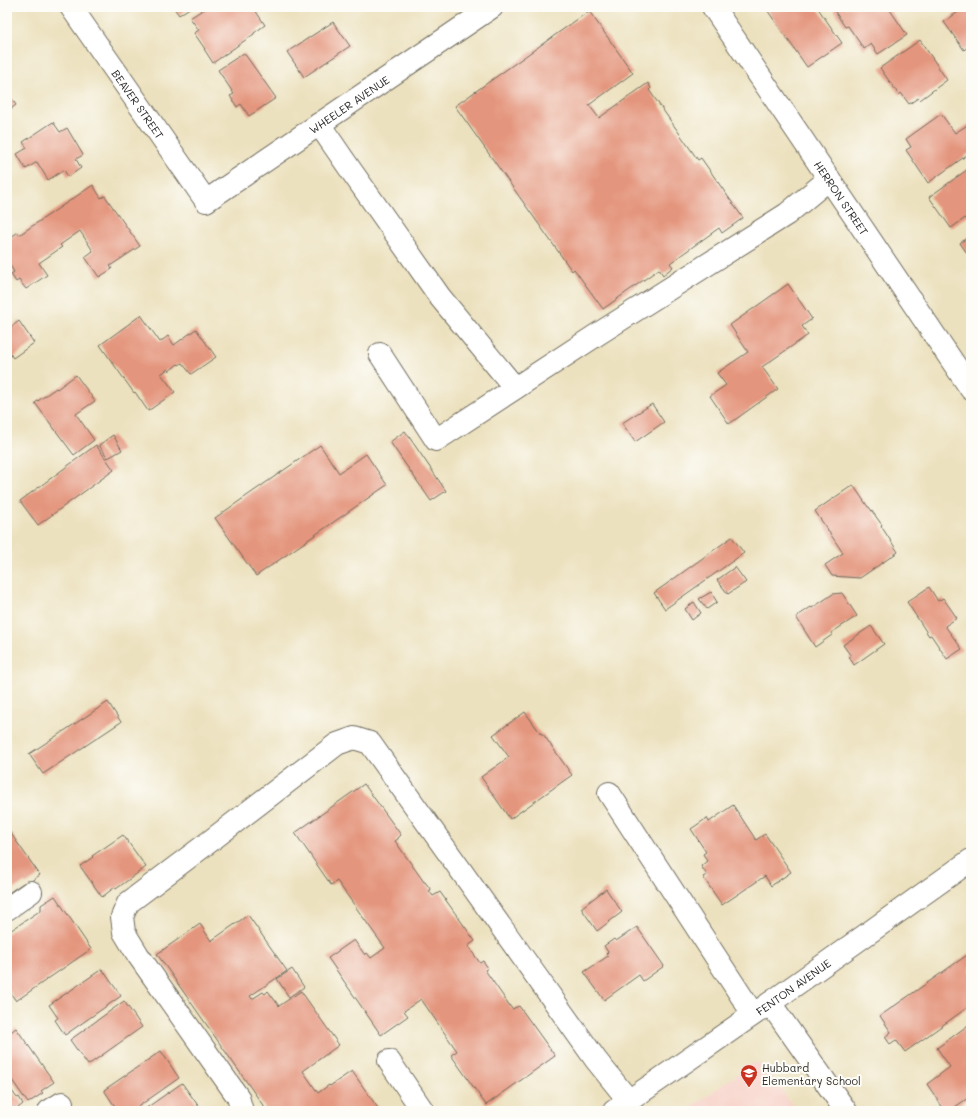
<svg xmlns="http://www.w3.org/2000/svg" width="978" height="1118" viewBox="0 0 978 1118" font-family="Mali,sans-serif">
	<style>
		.built { fill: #f7d1c8 }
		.building { fill: #e4957d }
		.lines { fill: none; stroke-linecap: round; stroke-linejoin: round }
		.minor-casing { stroke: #6f6b5e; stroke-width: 24 }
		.minor { stroke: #fff; stroke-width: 22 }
		.labels { text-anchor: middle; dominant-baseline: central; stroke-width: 4; stroke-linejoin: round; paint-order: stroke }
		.street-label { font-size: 11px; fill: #2b2b2b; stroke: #fdfcf7 }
		.poi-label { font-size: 11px; fill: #2b2b2b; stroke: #fdfcf7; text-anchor: start }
	</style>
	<rect width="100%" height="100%" fill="#fdfcf7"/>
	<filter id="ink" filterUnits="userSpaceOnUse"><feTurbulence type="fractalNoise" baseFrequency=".025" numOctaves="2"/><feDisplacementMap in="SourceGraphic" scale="8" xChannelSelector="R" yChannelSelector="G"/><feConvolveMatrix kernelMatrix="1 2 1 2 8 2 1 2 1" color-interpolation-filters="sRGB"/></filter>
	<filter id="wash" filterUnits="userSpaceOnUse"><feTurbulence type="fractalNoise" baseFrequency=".012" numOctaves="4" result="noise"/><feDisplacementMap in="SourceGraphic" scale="16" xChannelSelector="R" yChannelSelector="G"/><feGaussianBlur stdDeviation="0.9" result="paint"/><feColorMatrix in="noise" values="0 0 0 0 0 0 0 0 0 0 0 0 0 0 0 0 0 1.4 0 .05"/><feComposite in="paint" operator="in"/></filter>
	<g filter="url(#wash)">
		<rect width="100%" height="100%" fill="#ece1be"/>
		<!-- built -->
		<polygon class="built" points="753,1063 764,1065 796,1111 686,1111"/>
		<g id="blocks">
			<!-- building -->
			<g class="building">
				<polygon points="173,7 191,7 179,15"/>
				<polygon points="207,7 236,7 237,9 239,7 253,7 265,25 254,33 254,34 213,63 204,49 205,49 194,33 199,30 190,18"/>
				<polygon points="765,7 817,7 842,43 807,67"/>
				<polygon points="832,7 888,7 907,35 878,54 871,44 864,49 848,26 845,27"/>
				<polygon points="965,7 971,7 971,49 969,46 964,50 944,22"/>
				<polygon points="589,11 633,73 589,105 599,118 648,83 651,88 649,90 698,160 701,158 743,218 722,233 719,228 670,263 673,267 663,275 659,269 603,309 574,269 572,271 455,106"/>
				<polygon points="333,22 350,46 304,77 287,52"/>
				<polygon points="920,40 947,80 920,100 918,98 909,104 901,93 899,95 880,68"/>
				<polygon points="244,53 276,98 249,116 241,104 237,107 230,96 234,94 218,70"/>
				<polygon points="7,92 16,105 7,112"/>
				<polygon points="941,114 955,133 969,124 971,127 971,152 928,183 906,150 911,147 906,139"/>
				<polygon points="53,122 60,132 67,128 83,155 76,159 81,168 68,177 64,170 48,180 37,162 26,169 17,154 27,148 23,142"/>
				<polygon points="971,167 971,214 951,228 929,197"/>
				<polygon points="93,185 101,198 105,196 140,246 110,266 112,269 99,277 85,257 93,251 80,231 60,245 62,247 39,263 47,275 26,289 19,280 16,282 11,274 14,272 8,262 10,261 7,256 7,240 18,232 19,235"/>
				<polygon points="971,235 971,259 960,243"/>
				<polygon points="788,284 812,319 802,326 808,335 762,367 778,389 729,424 710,396 726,385 717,373 748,352 730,325"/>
				<polygon points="141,315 160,342 168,336 174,345 196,329 216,357 191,374 182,363 179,365 178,364 169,371 168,369 161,374 175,392 148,411 135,392 134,393 100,345"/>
				<polygon points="19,321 34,343 13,358 7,349 7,330"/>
				<polygon points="76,375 95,401 76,414 94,440 74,455 35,403 56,388 57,389"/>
				<polygon points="652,404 664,422 635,442 622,423"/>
				<polygon points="405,431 446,491 431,501 390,442"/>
				<polygon points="113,435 122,450 108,458 99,445"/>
				<polygon points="96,445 114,470 38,525 20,501"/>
				<polygon points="320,445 339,473 366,454 387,485 256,576 215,518"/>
				<polygon points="853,485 868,507 869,507 882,525 881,526 898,552 860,578 832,576 825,565 843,553 815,511"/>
				<polygon points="732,537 744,553 665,609 654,593"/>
				<polygon points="735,567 746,582 728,594 717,580"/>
				<polygon points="929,587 938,601 943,598 957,618 945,626 962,649 947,659 931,635 929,636 907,602"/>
				<polygon points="711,592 717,602 707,609 699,599"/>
				<polygon points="842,593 857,616 831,633 832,635 815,647 796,617 811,607 812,608 833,594"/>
				<polygon points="694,602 701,613 692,620 685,609"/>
				<polygon points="871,626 884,644 854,665 849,657 851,656 843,645"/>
				<polygon points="108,702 121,722 43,774 29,754"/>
				<polygon points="525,712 541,734 543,734 572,775 510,819 481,777 509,757 493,735"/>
				<polygon points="364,784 401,835 398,838 398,839 395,841 424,882 425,882 431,890 429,891 433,896 440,892 475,941 468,946 480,963 483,961 488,968 485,970 512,1009 519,1006 555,1056 486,1105 451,1055 457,1051 421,999 404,1011 408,1016 381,1035 328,958 354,940 365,955 367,953 371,958 385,948 337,881 331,885 295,833"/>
				<polygon points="733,805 756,840 765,834 791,872 771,886 765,876 722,905 703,877 707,875 701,866 707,861 703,854 706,852 691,829 707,818 709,822"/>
				<polygon points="7,828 40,875 27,884 23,883 7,894"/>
				<polygon points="123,835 146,867 116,889 115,887 102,897 80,866 93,857 92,856"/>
				<polygon points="606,889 622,912 597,931 581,908"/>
				<polygon points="55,896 91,949 16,1001 7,988 7,933 41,910 41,905"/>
				<polygon points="248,915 287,971 250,996 252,999 263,992 265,994 268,991 279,1006 301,991 339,1045 303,1071 318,1093 329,1085 330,1086 352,1071 380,1111 267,1111 157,954 200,924 211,941"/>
				<polygon points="637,927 664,966 643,981 639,975 604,1000 584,972 608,956 606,954 608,952 604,946 614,939 616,941"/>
				<polygon points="970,953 971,993 968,995 971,999 971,1005 905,1052 896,1040 890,1044 885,1037 891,1032 880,1016"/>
				<polygon points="102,969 121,996 65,1035 55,1020 58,1018 49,1005"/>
				<polygon points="292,969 304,987 289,997 277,979"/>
				<polygon points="124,1001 142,1027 88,1065 70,1040"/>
				<polygon points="971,1023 971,1096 949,1111 945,1111 927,1084 950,1067 937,1048"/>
				<polygon points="16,1028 54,1082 41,1091 43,1093 28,1103 7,1073 7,1035"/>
				<polygon points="161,1051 179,1078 132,1111 118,1111 104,1090"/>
				<polygon points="182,1083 202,1111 142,1111"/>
				<polygon points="7,1084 17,1098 19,1097 23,1104 18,1108 20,1111 7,1111"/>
			</g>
		</g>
	</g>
	<g filter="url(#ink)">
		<use href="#blocks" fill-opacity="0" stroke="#6f6b5e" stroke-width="1"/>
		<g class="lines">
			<!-- minor casing -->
			<g class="minor-casing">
				<g id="minor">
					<path id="s1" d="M 71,7 L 206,201 L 492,7"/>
					<path id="s2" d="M 713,7 L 971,389"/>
					<polyline points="319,124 350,169 440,297 515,388"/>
					<polyline points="380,354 436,440 598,334 787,214 829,179"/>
					<polyline points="609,793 753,1014"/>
					<polyline points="7,909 31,892"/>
					<polyline points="770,1003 846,1111"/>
					<polyline points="389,1061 423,1111"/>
					<polyline points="49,1111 62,1103"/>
					<polyline points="242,1111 238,1097 138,955 124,932 122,917 128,903 213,839 337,744 354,738 370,743 596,1060 629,1101"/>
					<path id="s3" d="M 614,1111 L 770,1003 L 971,860"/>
				</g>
			</g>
			<!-- minor -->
			<use href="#minor" class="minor"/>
		</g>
	</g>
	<!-- icons -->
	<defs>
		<g id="school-pin" transform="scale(0.9)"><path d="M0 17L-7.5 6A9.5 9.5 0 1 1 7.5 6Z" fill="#c8321e" stroke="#fdfcf7"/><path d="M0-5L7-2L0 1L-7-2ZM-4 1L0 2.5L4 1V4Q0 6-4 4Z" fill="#fff"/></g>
	</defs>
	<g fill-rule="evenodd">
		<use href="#school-pin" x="749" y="1073"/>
	</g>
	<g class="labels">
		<!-- street labels -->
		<g class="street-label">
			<text stroke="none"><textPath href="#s1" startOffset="118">BEAVER STREET</textPath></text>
			<text stroke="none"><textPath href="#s1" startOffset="409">WHEELER AVENUE</textPath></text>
			<text stroke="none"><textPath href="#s2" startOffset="230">HERRON STREET</textPath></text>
			<text stroke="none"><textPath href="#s3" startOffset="218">FENTON AVENUE</textPath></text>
		</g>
		<!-- poi labels -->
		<g class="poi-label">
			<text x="762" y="1067">Hubbard<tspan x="762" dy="13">Elementary School</tspan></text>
		</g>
	</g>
	<!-- margin -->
	<rect width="978" height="1118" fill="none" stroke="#fdfcf7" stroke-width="24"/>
</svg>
